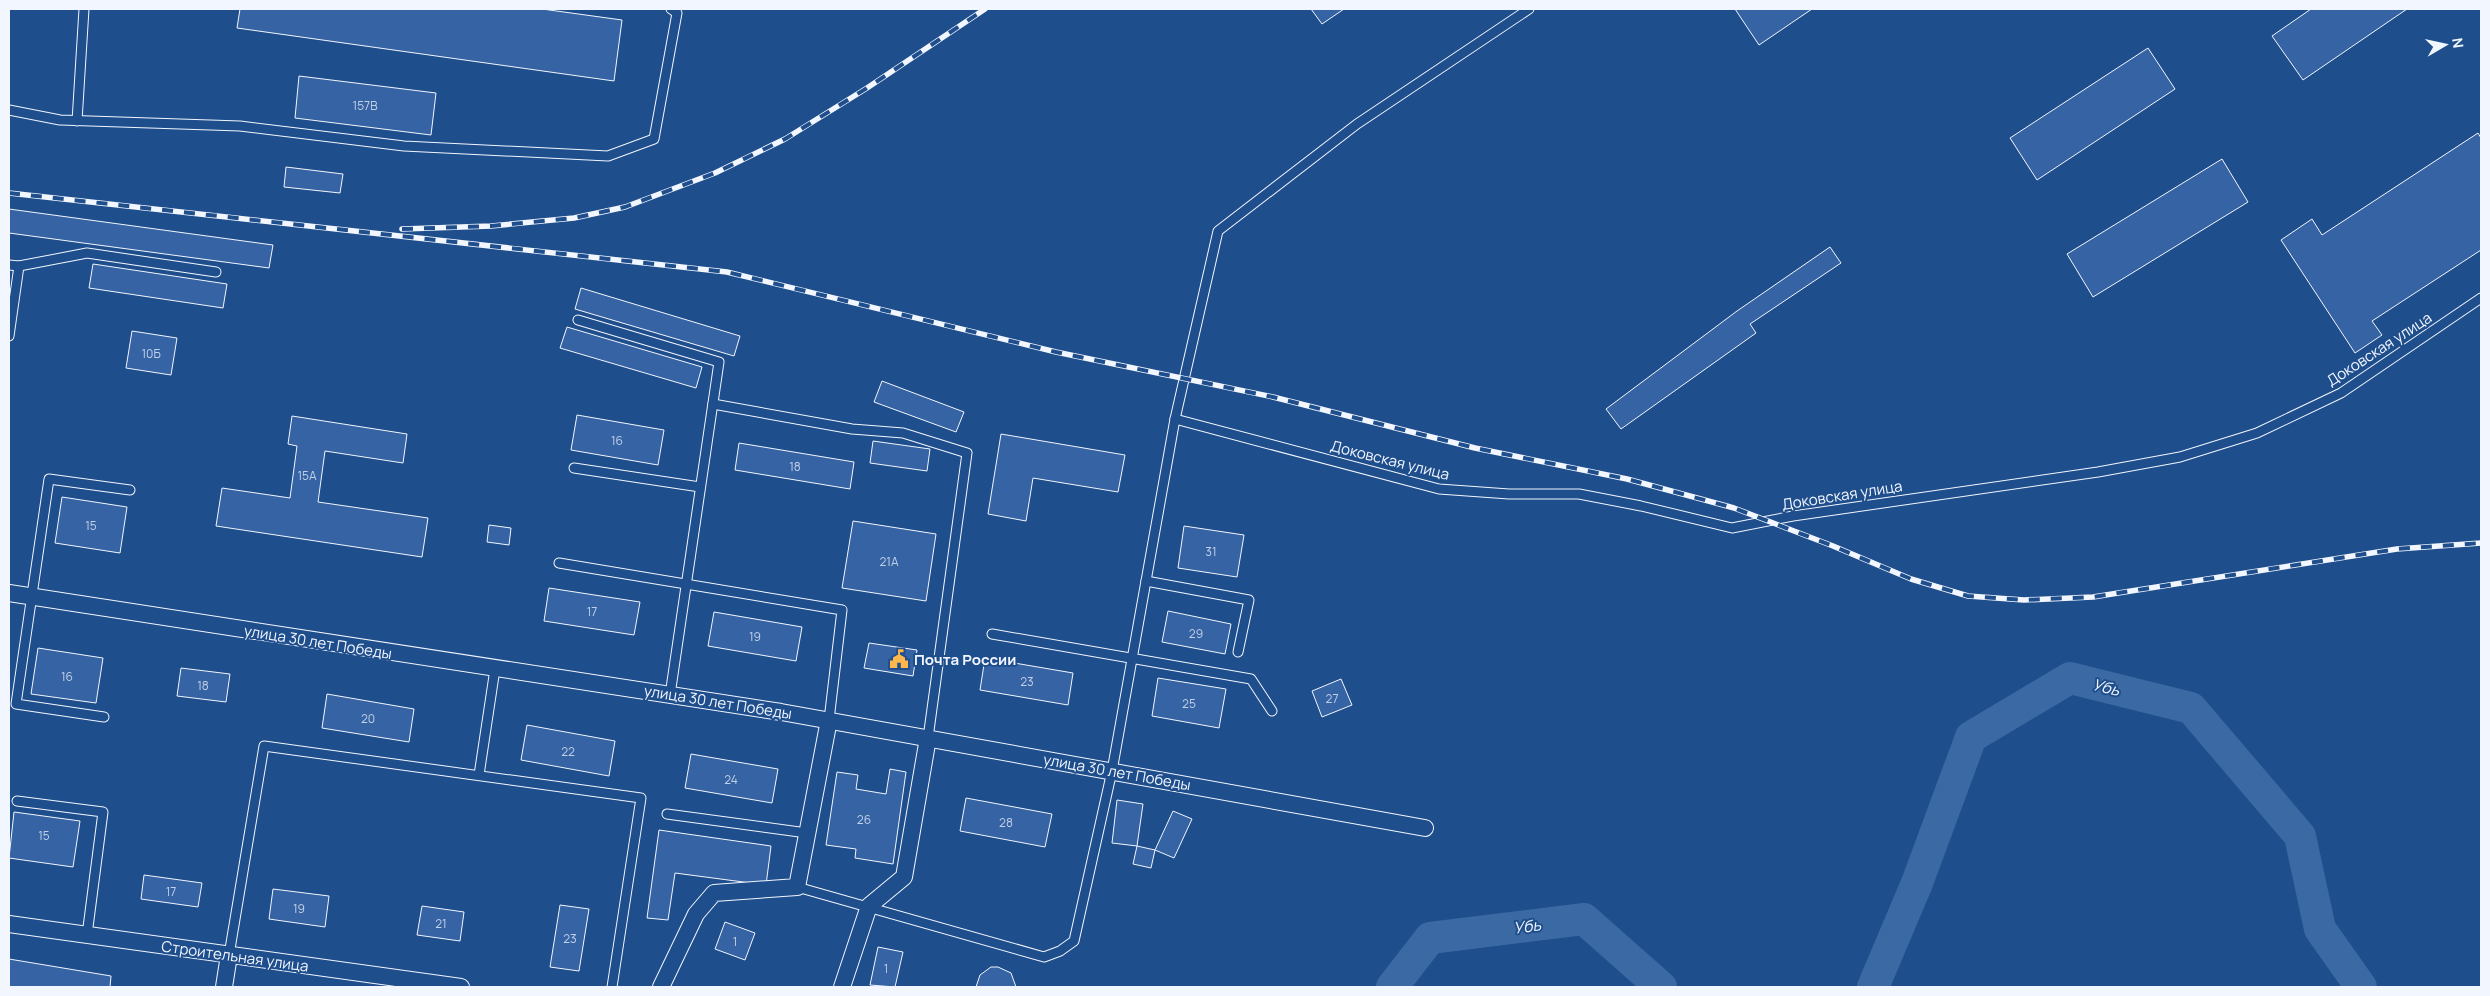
<svg xmlns="http://www.w3.org/2000/svg" width="2490" height="996" viewBox="0 0 2490 996" font-family="Manrope,sans-serif">
	<style>
		.lines { fill: none; stroke-linecap: round; stroke-linejoin: round }
		.river { stroke: #3b69a3; stroke-width: 32 }
		.building { fill: #3563a3; stroke: #f2f6ff }
		.lane-casing { stroke: #f2f6ff; stroke-width: 11 }
		.street-casing { stroke: #f2f6ff; stroke-width: 18 }
		.lane { stroke: #1f4e8c; stroke-width: 9 }
		.street { stroke: #1f4e8c; stroke-width: 16 }
		.rail-casing { stroke: #f2f6ff; stroke-width: 5.5 }
		.rail { stroke: #1f4e8c; stroke-width: 4; stroke-dasharray: 11; stroke-linecap: butt }
		.labels { text-anchor: middle; dominant-baseline: central; stroke-width: 4; stroke-linejoin: round; paint-order: stroke }
		.number-label { font-size: 12px; fill: #c3d1e8 }
		.street-label { font-size: 15px; fill: #f2f6ff; stroke: #1f4e8c }
		.poi-label { font-size: 15px; font-weight: bold; fill: #f2f6ff; stroke: #1f4e8c; text-anchor: start }
		.water-label { font-size: 16px; font-style: italic; fill: #f2f6ff; stroke: #1f4e8c }
	</style>
	<rect width="100%" height="100%" fill="#1f4e8c"/>
	<g class="lines">
		<!-- river -->
		<g class="river">
			<polyline points="1392,987 1430,938 1584,919 1661,987"/>
			<polyline points="1873,987 1917,883 1971,737 2070,678 2191,708 2300,836 2320,929 2361,987"/>
		</g>
	</g>
	<!-- building -->
	<g class="building">
		<polygon points="240,9 542,9 622,20 614,81 237,28"/>
		<polygon points="1311,9 1344,9 1322,24"/>
		<polygon points="1735,9 1812,9 1759,45"/>
		<polygon points="2311,9 2407,9 2303,80 2272,36"/>
		<polygon points="2148,48 2175,89 2037,180 2010,138"/>
		<polygon points="299,76 436,93 431,135 295,118"/>
		<polygon points="2478,133 2481,138 2481,250 2372,321 2382,335 2355,353 2281,240 2312,219 2322,235"/>
		<polygon points="2222,159 2248,202 2093,297 2067,254"/>
		<polygon points="286,167 343,174 340,193 284,187"/>
		<polygon points="9,209 273,245 269,268 9,233"/>
		<polygon points="1830,247 1841,263 1750,324 1756,333 1621,429 1606,409 1737,311"/>
		<polygon points="93,264 227,284 223,308 89,288"/>
		<polygon points="581,288 740,336 734,356 575,309"/>
		<polygon points="567,327 702,367 696,388 560,348"/>
		<polygon points="132,331 177,338 171,375 126,368"/>
		<polygon points="882,381 964,412 956,432 874,402"/>
		<polygon points="577,415 664,430 658,465 571,450"/>
		<polygon points="292,416 407,434 403,463 325,451 318,502 428,518 422,557 216,526 222,488 290,498 297,446 288,444"/>
		<polygon points="1001,434 1125,455 1118,492 1033,478 1026,521 988,514"/>
		<polygon points="873,441 930,449 927,471 870,463"/>
		<polygon points="739,443 854,462 850,489 735,470"/>
		<polygon points="62,497 127,507 120,553 55,543"/>
		<polygon points="853,521 936,534 926,601 842,588"/>
		<polygon points="489,525 511,528 509,545 487,542"/>
		<polygon points="1184,526 1244,535 1237,577 1178,568"/>
		<polygon points="549,588 640,602 634,635 544,621"/>
		<polygon points="1168,611 1231,624 1225,654 1162,642"/>
		<polygon points="714,612 802,627 796,661 708,646"/>
		<polygon points="869,643 917,650 913,676 864,668"/>
		<polygon points="38,648 103,658 96,703 31,694"/>
		<polygon points="985,658 1073,673 1068,705 980,690"/>
		<polygon points="181,668 230,674 226,702 177,696"/>
		<polygon points="1158,678 1226,689 1219,728 1152,716"/>
		<polygon points="1341,679 1352,705 1322,717 1312,691"/>
		<polygon points="327,694 414,709 409,742 322,728"/>
		<polygon points="527,725 615,741 609,776 521,760"/>
		<polygon points="691,754 778,769 772,803 685,788"/>
		<polygon points="890,769 906,772 893,864 855,858 856,849 826,845 837,772 858,775 856,789 886,794"/>
		<polygon points="966,798 1052,814 1045,847 960,831"/>
		<polygon points="1117,800 1143,804 1137,846 1112,843"/>
		<polygon points="1173,811 1192,819 1174,858 1155,850"/>
		<polygon points="14,812 80,821 73,867 9,858"/>
		<polygon points="659,830 771,846 766,885 675,873 668,920 647,918"/>
		<polygon points="1137,846 1155,850 1151,868 1133,864"/>
		<polygon points="144,875 202,883 198,907 141,899"/>
		<polygon points="273,889 329,896 325,927 269,919"/>
		<polygon points="560,905 589,909 579,971 550,967"/>
		<polygon points="422,906 464,912 460,941 417,935"/>
		<polygon points="725,922 755,933 745,960 715,949"/>
		<polygon points="878,947 903,952 895,987 870,985"/>
		<polygon points="9,959 111,976 110,987 9,987"/>
		<polygon points="991,967 998,967 1011,973 1016,987 976,987 980,975"/>
	</g>
	<g class="lines">
		<!-- lane casing -->
		<g class="lane-casing">
			<g id="lane">
				<polyline points="9,110 60,120 240,126 404,146 608,156 654,139 677,13 671,9"/>
				<polyline points="77,121 84,9"/>
				<polyline points="9,265 19,266 87,253 216,272"/>
				<polyline points="578,320 719,362 670,695"/>
				<polyline points="9,336 19,266"/>
				<polyline points="713,404 852,429 903,433 967,453 928,738"/>
				<polyline points="1175,419 1439,489 1509,494 1579,494 1641,506 1732,528 1793,516 2098,472 2180,457 2257,433 2341,393 2481,298"/>
				<polyline points="574,468 700,487"/>
				<polyline points="559,563 842,610 829,720"/>
				<polyline points="1146,581 1249,600 1238,652"/>
				<polyline points="992,634 1251,679 1272,711"/>
				<polyline points="104,717 16,704 49,479 130,490"/>
				<polyline points="479,775 495,669"/>
				<polyline points="17,801 103,812 87,935"/>
				<polyline points="667,814 807,833"/>
				<polyline points="797,887 1044,957 1060,951 1074,941 1112,771 1175,419 1218,231 1357,124 1529,9"/>
				<polyline points="229,955 264,746 641,798 612,987"/>
			</g>
		</g>
		<!-- street casing -->
		<g class="street-casing">
			<g id="street">
				<polyline points="9,593 781,712 1425,828"/>
				<polyline points="9,924 461,987"/>
				<polyline points="224,987 229,955"/>
				<polyline points="661,987 696,914 714,893 797,887 829,720"/>
				<polyline points="842,987 869,906 904,877 928,738"/>
			</g>
		</g>
		<!-- lane -->
		<use href="#lane" class="lane"/>
		<!-- street -->
		<use href="#street" class="street"/>
		<!-- rail casing -->
		<g class="rail-casing">
			<g id="rail">
				<polyline points="9,193 727,272 1056,352 1273,397 1475,448 1627,479 1734,508 1833,546 1911,579 1968,596 2024,600 2093,597 2397,549 2481,543"/>
				<polyline points="402,229 491,226 574,218 625,207 715,173 785,139 867,88 985,9"/>
			</g>
		</g>
		<!-- rail -->
		<use href="#rail" class="rail"/>
	</g>
	<!-- icons -->
	<defs>
		<g id="civic-bare" transform="scale(1.5)"><path d="M-.6-6.5H3V-4.5H.6V-3L4-1V1h2V6H-6V1h2V-1L-.6-3ZM-1.2 2.5V6h2.4V2.5Z" fill="#ffb74d" stroke="#1f4e8c" stroke-width="2.5" paint-order="stroke"/></g>
	</defs>
	<g fill-rule="evenodd">
		<use href="#civic-bare" x="899" y="659"/>
	</g>
	<g class="labels">
		<!-- number labels -->
		<g class="number-label">
			<text x="365" y="105">157В</text>
			<text x="151" y="353">10Б</text>
			<text x="617" y="440">16</text>
			<text x="795" y="466">18</text>
			<text x="307" y="475">15А</text>
			<text x="91" y="525">15</text>
			<text x="1211" y="551">31</text>
			<text x="889" y="561">21А</text>
			<text x="592" y="611">17</text>
			<text x="1196" y="633">29</text>
			<text x="755" y="636">19</text>
			<text x="67" y="676">16</text>
			<text x="1027" y="681">23</text>
			<text x="203" y="685">18</text>
			<text x="1332" y="698">27</text>
			<text x="1189" y="703">25</text>
			<text x="368" y="718">20</text>
			<text x="568" y="751">22</text>
			<text x="731" y="779">24</text>
			<text x="864" y="819">26</text>
			<text x="1006" y="822">28</text>
			<text x="44" y="835">15</text>
			<text x="171" y="891">17</text>
			<text x="299" y="908">19</text>
			<text x="441" y="923">21</text>
			<text x="570" y="938">23</text>
			<text x="735" y="941">1</text>
			<text x="886" y="968">1</text>
		</g>
		<!-- street labels -->
		<g class="street-label">
			<text transform="translate(2379 349) rotate(-33)">Доковская улица</text>
			<text transform="translate(1390 460) rotate(14)">Доковская улица</text>
			<text transform="translate(1842 495) rotate(-9)">Доковская улица</text>
			<text transform="translate(318 642) rotate(9)">улица 30 лет Победы</text>
			<text transform="translate(718 702) rotate(9)">улица 30 лет Победы</text>
			<text transform="translate(1117 772) rotate(10)">улица 30 лет Победы</text>
			<text transform="translate(235 956) rotate(8)">Строительная улица</text>
		</g>
		<!-- poi labels -->
		<g class="poi-label">
			<text x="914" y="659">Почта России</text>
		</g>
		<!-- water labels -->
		<g class="water-label">
			<text transform="translate(2106 687) rotate(14)">Убь</text>
			<text transform="translate(1527 926) rotate(-7)">Убь</text>
		</g>
	</g>
	<!-- border -->
	<rect width="2490" height="996" fill="none" stroke="#f2f6ff" stroke-width="20"/>
	<!-- north arrow -->
	<g transform="translate(2445 45) rotate(81)" stroke="#1f4e8c" stroke-width="4" paint-order="stroke">
	<path d="M0-4L9 19L0 12L-9 19Z" fill="#f2f6ff"/>
	<text y="-8" font-size="14" font-weight="bold" text-anchor="middle" fill="#f2f6ff">N</text>
	</g>
</svg>
